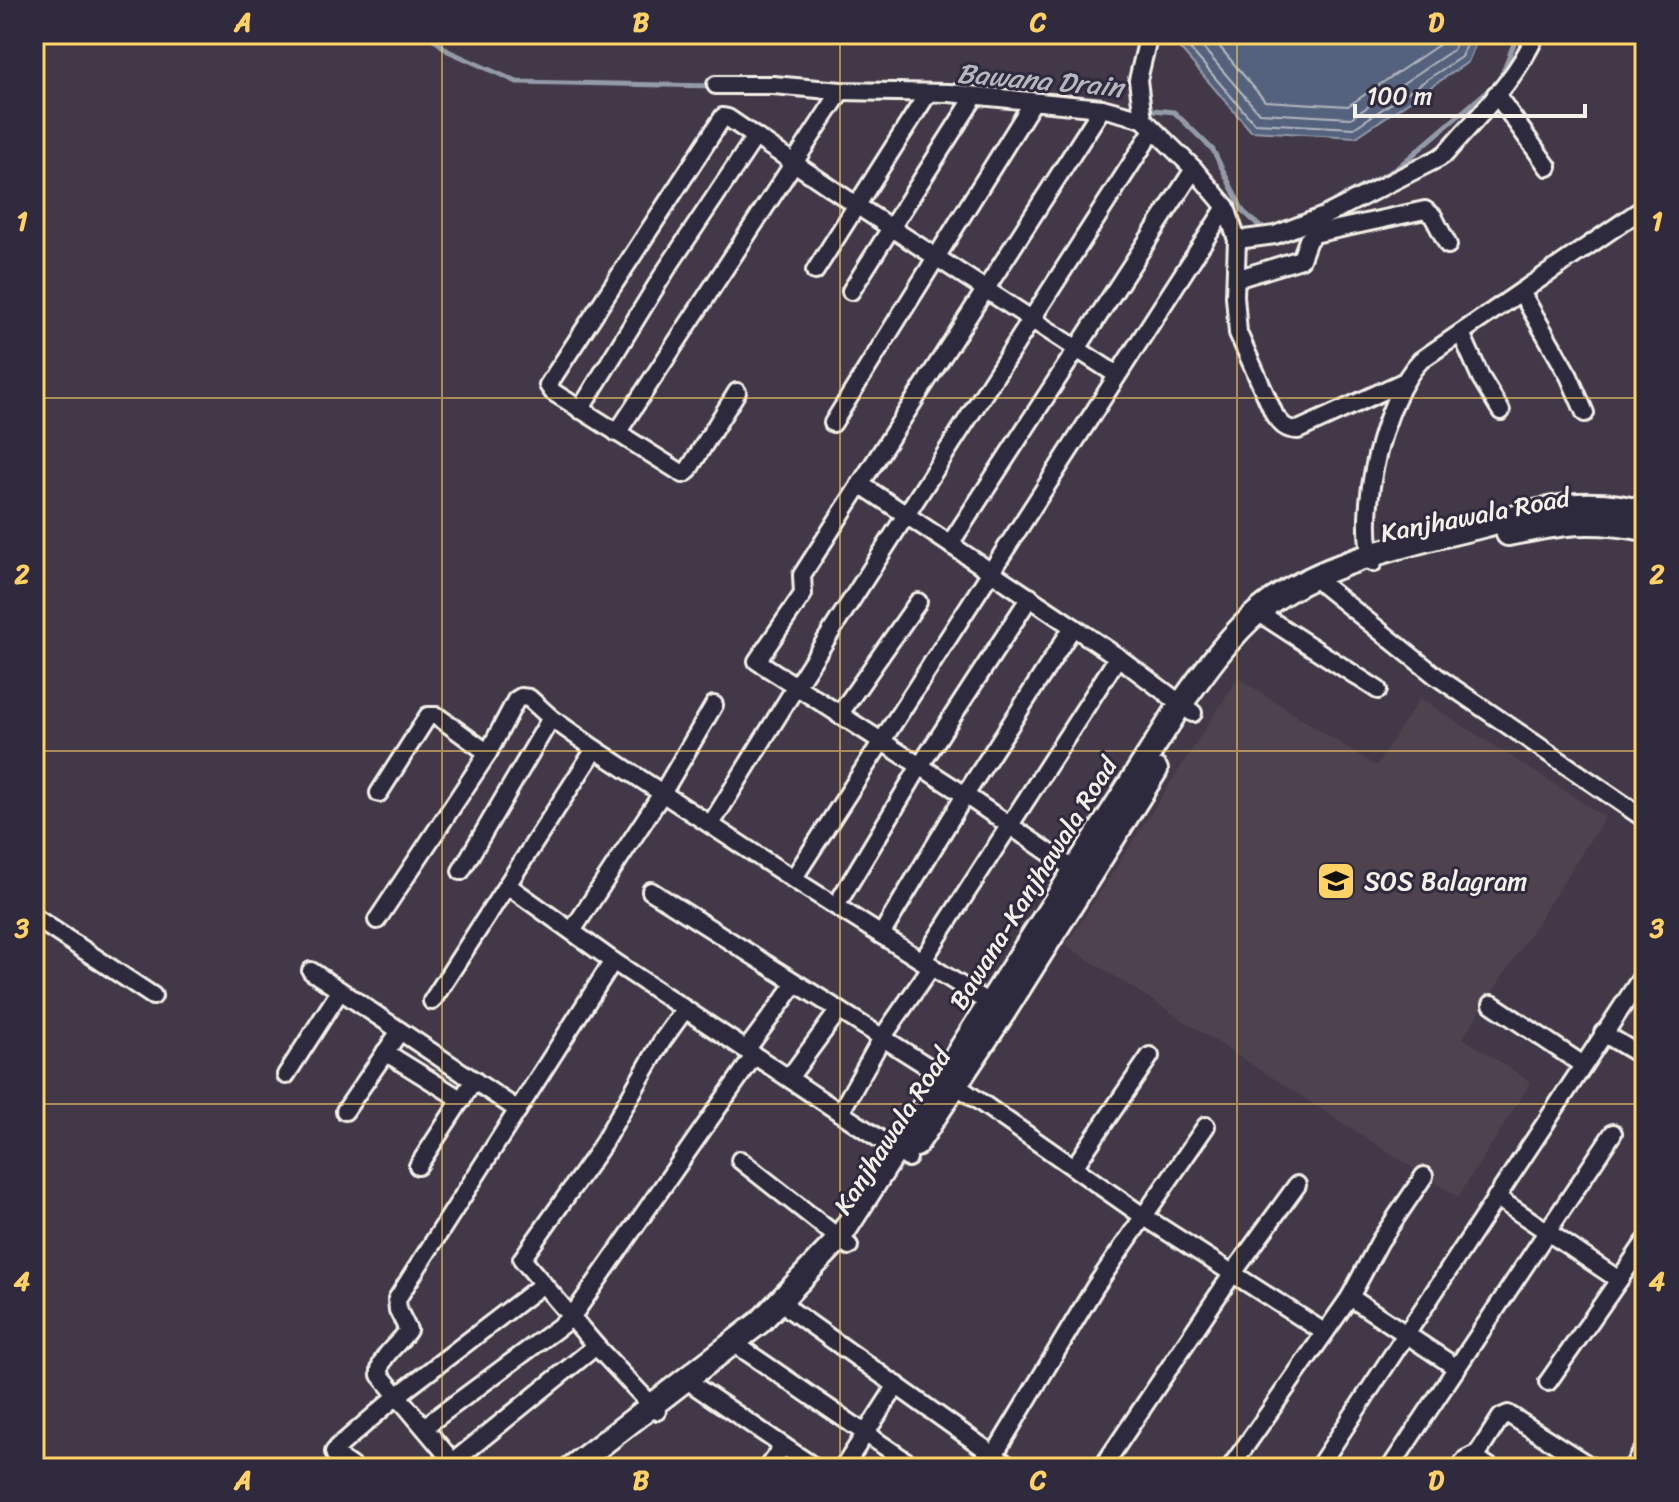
<svg xmlns="http://www.w3.org/2000/svg" width="1679" height="1502" viewBox="0 0 1679 1502" font-family="Sriracha,sans-serif">
	<style>
		.built { fill: #50424f }
		.water { fill: #54627e; stroke: #949ba8; stroke-width: 2 }
		.lines { fill: none; stroke-linecap: round; stroke-linejoin: round }
		.shore { stroke: #b4b8be; stroke-width: 2 }
		.stream { stroke: #949ba8; stroke-width: 5 }
		.street-casing { stroke: #f4f1e8; stroke-width: 22 }
		.secondary-casing { stroke: #f4f1e8; stroke-width: 28 }
		.street { stroke: #2f2a3d; stroke-width: 16 }
		.secondary { stroke: #2f2a3d; stroke-width: 22 }
		.grid { fill: none; stroke: #ffd166; stroke-width: 2; stroke-opacity: 0.55 }
		.labels { text-anchor: middle; dominant-baseline: central; stroke-width: 6; stroke-linejoin: round; paint-order: stroke }
		.street-label { font-size: 26px; fill: #f4f1e8; stroke: #2f2a3d }
		.poi-label { font-size: 26px; fill: #f4f1e8; stroke: #2f2a3d; text-anchor: start }
		.water-label { font-size: 28px; font-style: italic; fill: #b4b8be; stroke: #2f2a3d }
		.neatline { fill: none; stroke: #ffd166; stroke-width: 3 }
		.grid-label { font-size: 26px; text-anchor: middle; font-weight: bold; fill: #ffd166 }
	</style>
	<rect width="100%" height="100%" fill="#423848"/>
	<filter id="ink" filterUnits="userSpaceOnUse"><feTurbulence type="fractalNoise" baseFrequency=".0125" numOctaves="2"/><feDisplacementMap in="SourceGraphic" scale="16" xChannelSelector="R" yChannelSelector="G"/><feConvolveMatrix kernelMatrix="1 2 1 2 8 2 1 2 1" color-interpolation-filters="sRGB"/></filter>
	<g filter="url(#ink)">
		<!-- built -->
		<polygon class="built" points="1238,678 1376,766 1420,698 1605,817 1463,1038 1531,1082 1458,1197 1066,945"/>
		<!-- water -->
		<polygon class="water" points="1180,34 1480,34 1468,62 1356,137 1251,131 1176,44"/>
		<g class="lines">
			<!-- shore -->
			<g class="shore">
				<polyline points="1187,34 1186,44 1254,123 1354,128 1461,57 1471,34"/>
				<polyline points="1197,34 1198,42 1259,113 1351,118 1453,50 1460,34"/>
				<polyline points="1209,34 1265,101 1348,106 1443,42 1447,34"/>
			</g>
			<!-- stream -->
			<g class="stream">
				<polyline points="428,34 448,51 517,82 714,86"/>
				<polyline points="1143,109 1174,112 1213,150 1243,211 1267,233"/>
				<polyline points="1311,213 1396,169 1499,81 1518,34"/>
			</g>
			<!-- street casing -->
			<g class="street-casing">
				<g id="street">
					<path d="M 1149,34 L 1138,80 L 1143,119 L 1194,169 L 1226,207 L 1237,240 L 1235,296 L 1238,333 L 1275,416 C 1282,425 1286,430 1298,430 L 1405,381"/>
					<polyline points="716,85 773,85 841,91 949,93 1102,108 1143,119"/>
					<polyline points="1496,94 1548,167"/>
					<path d="M 1237,240 L 1275,235 L 1324,216 L 1439,158 L 1446,153 C 1478,116 1517,79 1536,34"/>
					<polyline points="815,271 928,93"/>
					<polyline points="1236,279 1301,259 1308,240 1314,234 1425,210 1433,216 1448,245"/>
					<polyline points="851,291 975,96"/>
					<polyline points="1521,292 1569,376 1585,413"/>
					<polyline points="1461,333 1481,378 1501,411"/>
					<polyline points="737,392 687,472 683,474 553,392 548,385 723,117 728,118 856,205 1117,375"/>
					<polyline points="580,410 666,270 755,137"/>
					<polyline points="833,423 1033,102"/>
					<polyline points="617,433 841,91"/>
					<polyline points="860,484 1118,657 1193,713"/>
					<polyline points="950,544 1194,169"/>
					<path d="M 1373,563 C 1356,513 1384,397 1421,360 L 1645,207"/>
					<polyline points="1316,578 1324,586 1436,676 1645,819"/>
					<polyline points="1261,609 1267,618 1378,690"/>
					<polyline points="839,715 918,602"/>
					<polyline points="379,793 428,716 437,716 488,753"/>
					<polyline points="711,824 795,688 1153,130"/>
					<polyline points="461,871 551,718"/>
					<polyline points="1082,875 965,795 757,661 803,594 802,575 1102,108"/>
					<polyline points="793,879 1226,207"/>
					<polyline points="507,885 613,961 908,1158"/>
					<polyline points="651,891 943,1076 1143,1216 1324,1332"/>
					<polyline points="836,906 920,766 1030,597"/>
					<polyline points="34,917 153,996"/>
					<polyline points="377,920 488,753 516,700 521,697 529,698 551,718 595,749 793,879 998,1009"/>
					<polyline points="572,931 663,792 714,705"/>
					<polyline points="881,935 965,795 1073,627"/>
					<polyline points="923,960 1118,657"/>
					<polyline points="311,971 518,1110"/>
					<polyline points="432,1001 595,749"/>
					<polyline points="1492,1004 1583,1065"/>
					<polyline points="1603,1033 1645,1058"/>
					<polyline points="746,1050 796,983"/>
					<polyline points="385,1052 462,1100"/>
					<polyline points="286,1075 340,991"/>
					<polyline points="789,1078 839,1010"/>
					<polyline points="345,1111 400,1031"/>
					<polyline points="840,1113 882,1038 932,966"/>
					<polyline points="740,1160 849,1246"/>
					<polyline points="418,1166 474,1080"/>
					<polyline points="1074,1167 1150,1056"/>
					<polyline points="1496,1197 1619,1280 1645,1242"/>
					<polyline points="1350,1297 1457,1368"/>
					<polyline points="782,1300 792,1311 1012,1468"/>
					<polyline points="744,1350 916,1468"/>
					<polyline points="1548,1382 1619,1280"/>
					<polyline points="695,1386 816,1468"/>
					<polyline points="657,1411 596,1346 522,1259 599,1150 662,1041 685,1009"/>
					<polyline points="424,1427 571,1318 754,1056"/>
					<polyline points="994,1455 1095,1287 1206,1126"/>
					<polyline points="453,1462 596,1346"/>
					<polyline points="354,1468 335,1455 334,1452 338,1447 397,1396 543,1284"/>
					<path d="M 458,1468 L 380,1375 C 378,1356 399,1345 408,1330 L 398,1310 L 397,1299 L 613,961"/>
					<polyline points="767,1468 783,1446"/>
					<polyline points="843,1468 897,1385"/>
					<polyline points="1102,1468 1233,1273 1297,1185"/>
					<polyline points="1230,1468 1350,1297 1380,1241 1424,1176"/>
					<polyline points="1318,1468 1645,972"/>
					<polyline points="1390,1468 1613,1133"/>
					<polyline points="1460,1468 1466,1459 1478,1453"/>
					<polyline points="1491,1468 1478,1459 1478,1453 1501,1417 1508,1414 1593,1468"/>
					<polyline points="1632,1468 1645,1448"/>
				</g>
			</g>
			<!-- secondary casing -->
			<g class="secondary-casing">
				<g id="secondary">
					<path d="M 1508,534 C 1562,523 1590,518 1645,529"/>
					<polyline points="916,1145 1004,1012 1156,770"/>
					<path d="M 571,1468 L 760,1322 L 839,1239 L 1181,704 C 1205,671 1229,636 1260,610 C 1317,563 1412,543 1482,526 C 1514,518 1546,507 1578,505 C 1600,504 1624,506 1645,513"/>
				</g>
			</g>
			<!-- street -->
			<use href="#street" class="street"/>
			<!-- secondary -->
			<use href="#secondary" class="secondary"/>
		</g>
	</g>
	<!-- grid -->
	<path class="grid" d="M 442,34 L 442,1468M 840,34 L 840,1468M 1237,34 L 1237,1468M 34,398 L 1645,398M 34,751 L 1645,751M 34,1104 L 1645,1104"/>
	<!-- icons -->
	<defs>
		<g id="school-square" transform="scale(2)"><rect x="-9" y="-9" width="18" height="18" rx="4" fill="#ffd166" stroke="#2f2a3d"/><path d="M0-5L7-2L0 1L-7-2ZM-4 1L0 2.5L4 1V4Q0 6-4 4Z" fill="#111"/></g>
	</defs>
	<g fill-rule="evenodd">
		<use href="#school-square" x="1336" y="881"/>
	</g>
	<g class="labels">
		<!-- street labels -->
		<g class="street-label">
			<text transform="translate(1475 515) rotate(-11)">Kanjhawala Road</text>
			<text transform="translate(1033 883) rotate(-58)">Bawana-Kanjhawala Road</text>
			<text transform="translate(892 1131) rotate(-57)">Kanjhawala Road</text>
		</g>
		<!-- poi labels -->
		<g class="poi-label">
			<text x="1364" y="881">SOS Balagram</text>
		</g>
		<!-- water labels -->
		<g class="water-label">
			<text transform="translate(1040 80) rotate(5)">Bawana Drain</text>
		</g>
	</g>
	<!-- margin -->
	<rect width="1679" height="1502" fill="none" stroke="#2f2a3d" stroke-width="88"/>
	<!-- scale -->
	<path d="M1355 104v12h230v-12" fill="none" stroke="#f4f1e8" stroke-width="4"/>
	<text x="1367" y="104" font-size="24" fill="#f4f1e8" stroke="#2f2a3d" stroke-width="6" paint-order="stroke">100 m</text>
	<rect x="44" y="44" width="1591" height="1414" class="neatline"/>
	<g class="grid-label">
		<text x="243" y="31">A</text>
		<text x="641" y="31">B</text>
		<text x="1038" y="31">C</text>
		<text x="1436" y="31">D</text>
		<text x="22" y="230">1</text>
		<text x="1657" y="230">1</text>
		<text x="22" y="583">2</text>
		<text x="1657" y="583">2</text>
		<text x="22" y="937">3</text>
		<text x="1657" y="937">3</text>
		<text x="22" y="1290">4</text>
		<text x="1657" y="1290">4</text>
		<text x="243" y="1489">A</text>
		<text x="641" y="1489">B</text>
		<text x="1038" y="1489">C</text>
		<text x="1436" y="1489">D</text>
	</g>
</svg>
